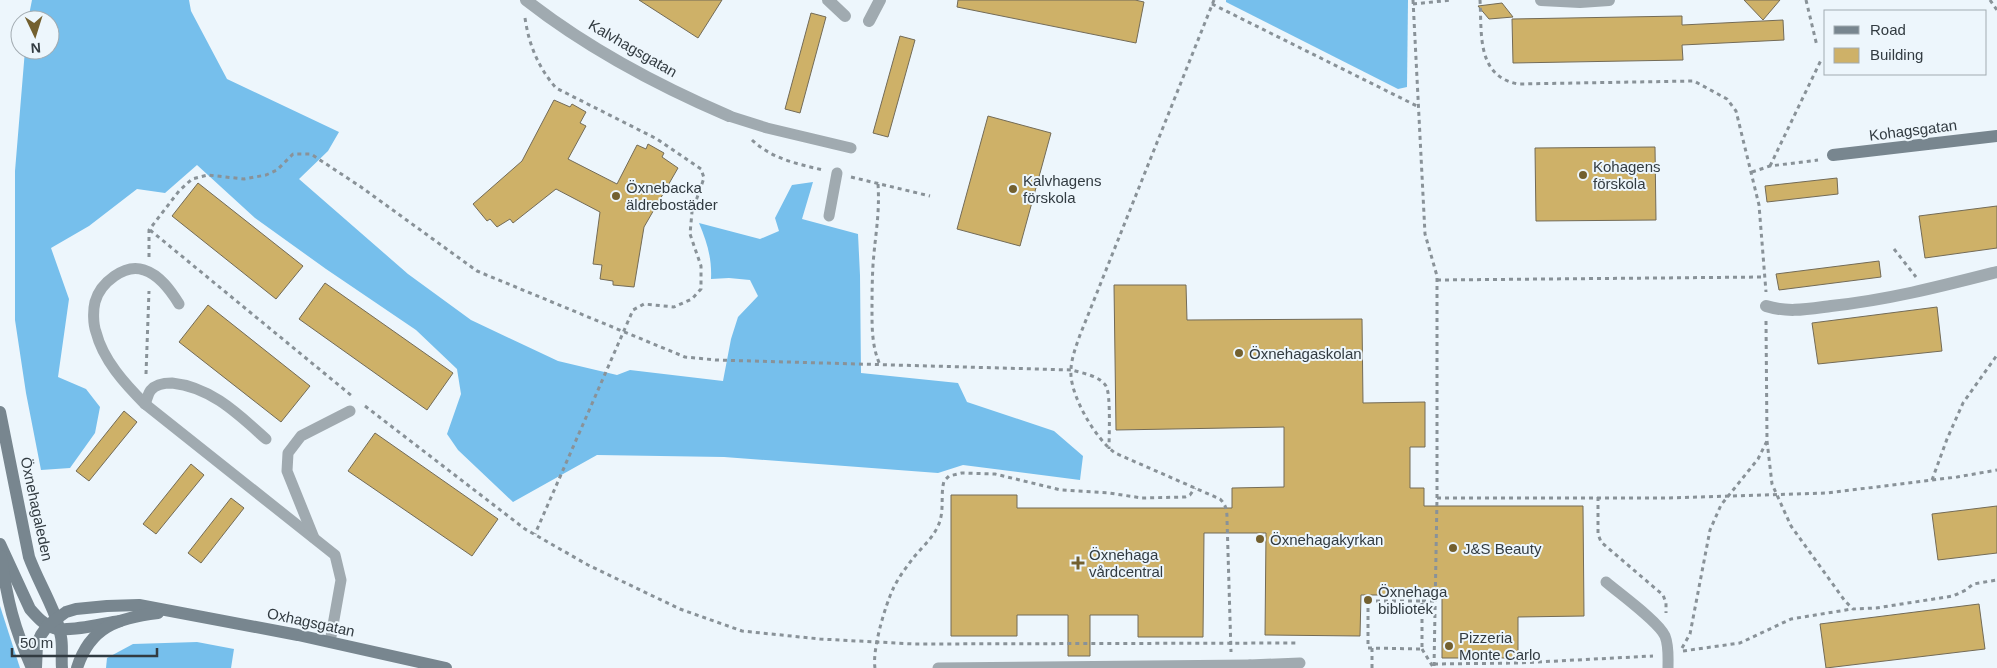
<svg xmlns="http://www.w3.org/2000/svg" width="1997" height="668" viewBox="0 0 1997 668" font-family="Arial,sans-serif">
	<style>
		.forest { fill: #76bfec }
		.building { fill: #ceb168; stroke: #736b57 }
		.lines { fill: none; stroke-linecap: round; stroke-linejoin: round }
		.path { stroke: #899298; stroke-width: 3; stroke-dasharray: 4 4; stroke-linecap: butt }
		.lane { stroke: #a0aab0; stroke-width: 11 }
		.street { stroke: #a0aab0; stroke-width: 12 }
		.secondary { stroke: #78868f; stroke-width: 12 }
		.poi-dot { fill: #73602f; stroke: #edf6fc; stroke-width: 2 }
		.labels { text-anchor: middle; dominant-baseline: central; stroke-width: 4; stroke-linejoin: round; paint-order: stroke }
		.street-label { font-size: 15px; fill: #323b41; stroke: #edf6fc }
		.poi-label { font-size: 15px; fill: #323b41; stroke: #edf6fc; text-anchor: start }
	</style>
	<rect width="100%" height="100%" fill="#edf6fc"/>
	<!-- forest -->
	<g class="forest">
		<path d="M 32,0 L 189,0 L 191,11 L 227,79 L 339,132 L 328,151 L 299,179 L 408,274 L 471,320 L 558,361 L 617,375 L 630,370 L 723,381 L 731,339 L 738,317 L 758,296 L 750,280 L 729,278 L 711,279 C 712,258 707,242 699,223 L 760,239 L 779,231 L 775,218 L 792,185 L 813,182 L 802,219 L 858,234 L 860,275 L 861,373 L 958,383 L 967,402 L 1054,431 L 1083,456 L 1080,480 L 963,465 L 938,473 L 724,457 L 597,455 L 513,502 L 458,450 L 447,434 L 461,394 L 457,369 L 416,330 L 326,269 L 255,218 L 197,165 L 165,193 L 137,189 L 89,226 L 51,248 L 69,299 L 58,377 L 86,389 L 100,407 L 95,433 L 70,468 L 41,470 L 26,393 L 15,320 L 15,171 L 25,50 L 50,50 L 50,20 L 28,20 Z"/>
		<polygon points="1226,0 1408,0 1407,87 1398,89 1226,2"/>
		<polygon points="0,606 20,668 0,668"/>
		<polygon points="197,642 234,649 231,668 106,668 107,658 133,644"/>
	</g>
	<!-- building -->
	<g class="building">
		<polygon points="639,0 722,0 698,38"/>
		<polygon points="958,0 1135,0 1144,2 1136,43 957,7"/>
		<polygon points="1744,0 1780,0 1763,20"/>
		<polygon points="1502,3 1513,17 1489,19 1478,6"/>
		<polygon points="811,13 826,17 800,113 785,109"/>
		<polygon points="1682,16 1682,25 1783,20 1784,40 1682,45 1683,60 1513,63 1512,19"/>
		<polygon points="900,36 915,40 888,137 873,133"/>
		<polygon points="554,100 570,107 572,104 586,112 580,123 586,126 568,159 617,184 637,145 646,149 648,144 664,153 662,157 678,168 644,227 634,287 613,285 613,281 600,279 602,265 593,264 600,212 556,189 513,223 510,219 497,227 490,219 487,221 473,204 522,161"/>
		<polygon points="988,116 1051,133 1020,246 957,229"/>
		<polygon points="1655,147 1656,220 1536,221 1535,148"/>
		<polygon points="1837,178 1838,194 1767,202 1765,186"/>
		<polygon points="198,183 303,266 276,299 172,216"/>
		<polygon points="1997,206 1997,248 1925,258 1919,216"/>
		<polygon points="1879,261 1881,277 1779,290 1776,274"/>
		<polygon points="325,283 453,373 427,410 299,319"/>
		<polygon points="1114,285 1186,285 1187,320 1362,319 1363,403 1425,402 1425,447 1410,447 1410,488 1424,488 1424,506 1583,506 1584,616 1518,617 1518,658 1442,658 1442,595 1361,595 1360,636 1265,635 1266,533 1204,533 1203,637 1138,637 1138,615 1090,615 1090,656 1068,656 1068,615 1017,615 1017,636 951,636 951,495 1017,495 1017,508 1232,508 1232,488 1284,487 1284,427 1116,430"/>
		<polygon points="208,305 310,386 281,422 179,342"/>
		<polygon points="1937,307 1942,351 1818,364 1812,323"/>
		<polygon points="124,411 137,422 89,481 76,471"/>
		<polygon points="375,433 498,519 472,556 348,471"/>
		<polygon points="191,464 204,475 156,534 143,524"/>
		<polygon points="231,498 244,508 201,563 188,553"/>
		<polygon points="1997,506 1997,553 1938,560 1932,514"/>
		<polygon points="1979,604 1985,649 1826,668 1820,624"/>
	</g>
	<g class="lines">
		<!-- path -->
		<g class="path">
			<path d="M 1214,0 L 1080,335 C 1075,349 1070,362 1071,376 C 1073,400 1096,439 1115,453 L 1220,499 C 1226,505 1227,510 1227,519 L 1231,652"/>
			<polyline points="1413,0 1425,234 1437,276 1437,498 1434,668"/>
			<path d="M 1480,0 C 1482,33 1476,76 1518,84 L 1694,81 L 1727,99 L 1736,111 L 1759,205 L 1766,292"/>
			<polyline points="1806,0 1817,46"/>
			<polyline points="1990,0 1997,10"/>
			<polyline points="1212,4 1417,106"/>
			<polyline points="1413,4 1452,0"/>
			<path d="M 525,18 C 529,45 538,67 556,88 L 657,139 L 701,169 L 704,178 L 692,212 L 690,234 L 701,266 L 701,289 L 692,299 L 674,307 L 644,304 L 633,310 L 535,534"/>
			<path d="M 752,140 C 772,159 798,164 823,170"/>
			<polyline points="1770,166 1822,58"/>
			<polyline points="1752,172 1770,166 1818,160"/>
			<polyline points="851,177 930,196"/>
			<path d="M 878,184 C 880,214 875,236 873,265 C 872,282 872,299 872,315 C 872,333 873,349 880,365"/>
			<polyline points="150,230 352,396"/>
			<polyline points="1894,249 1916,277"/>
			<path d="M 149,257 L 149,230 L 179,191 L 192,179 L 208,175 L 244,179 L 266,175 L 277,170 L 293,154 L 311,154 L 361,187 L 477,271 L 685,357 L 716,360 L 1072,370 C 1082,373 1100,376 1106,386 C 1111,394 1109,437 1109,449"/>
			<polyline points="1437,280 1765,277"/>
			<polyline points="1766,321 1767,441 1772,484 1791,526 1845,601 1853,609 1876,608 1953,596 1966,590 1973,584 1997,580"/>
			<polyline points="146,374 149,291"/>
			<polyline points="365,406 525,529 588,565 680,609 742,631 820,639 914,644 1298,643"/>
			<polyline points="1932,480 1947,439 1963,403 1997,355"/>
			<polyline points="1598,497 1598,534 1601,542 1663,595 1666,603 1666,613"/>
			<polyline points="1437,498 1669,498 1827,493 1957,477 1997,470"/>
			<polygon points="1368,601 1422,601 1422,649 1368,648"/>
			<polyline points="1422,601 1434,601"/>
			<polyline points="1372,648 1372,668"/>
			<polyline points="1682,648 1690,634 1710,530 1721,505 1758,459 1767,441"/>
			<polyline points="1422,649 1433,667"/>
			<polyline points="1683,651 1740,643 1791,619 1852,609"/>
			<polyline points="1434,664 1518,663 1653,656"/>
			<path d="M 875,668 C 872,650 885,606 893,589 C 898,578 907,566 914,557 C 923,546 932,539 938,526 C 945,511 940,496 944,481 L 949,476 L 962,473 L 995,474 L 1061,490 L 1109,493 L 1142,498 L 1185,497 L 1190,495 L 1195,488"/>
		</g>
		<!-- lane -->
		<g class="lane">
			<polyline points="729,116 767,128 851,148"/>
			<polyline points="829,216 837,173"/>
			<path d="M 179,304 C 171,291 160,275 144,270 C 125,263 100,283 95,302 C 93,310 93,324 96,332 C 103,360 125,384 145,404 L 335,555 L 341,580 L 330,642"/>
			<path d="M 145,404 C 147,400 148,393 151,390 C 156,384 165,383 172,383 C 211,387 238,414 266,439"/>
			<polyline points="314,538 287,471 288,453 301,436 350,411"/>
			<path d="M 1606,582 C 1620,594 1659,622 1665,636 C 1669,646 1668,657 1668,668"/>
			<polyline points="1250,665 1300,663"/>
			<polyline points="938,668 1250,665 1249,668"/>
		</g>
		<!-- street -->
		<g class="street">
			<path d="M 526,0 C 586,47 659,86 729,116"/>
			<polyline points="828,0 845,16"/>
			<polyline points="1541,0 1580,2 1609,0"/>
			<polyline points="869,21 880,0"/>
			<path d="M 1766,306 C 1788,313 1808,309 1831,306 C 1888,300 1942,286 1997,272"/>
		</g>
		<!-- secondary -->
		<g class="secondary">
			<polyline points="1833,155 1997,136"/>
			<path d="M 0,412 L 29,557 C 39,584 56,609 61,637 C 63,647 61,658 62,668"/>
			<path d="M 0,544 L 30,609 C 37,617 44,625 54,628 C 68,633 104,623 120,621"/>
			<path d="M 1,556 C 7,600 14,628 32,668"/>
			<polyline points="36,668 37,644 41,635 48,625 66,612 76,609 107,606 139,605 298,635 446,668"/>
			<path d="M 77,668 C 90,627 117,618 158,613"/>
		</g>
	</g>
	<!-- markers -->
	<g class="poi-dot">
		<circle cx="1583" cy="175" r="5"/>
		<circle cx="1013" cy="189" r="5"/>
		<circle cx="616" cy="196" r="5"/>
		<circle cx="1239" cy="353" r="5"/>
		<circle cx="1260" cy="539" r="5"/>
		<circle cx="1453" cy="548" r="5"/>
		<path d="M1075.5 555.5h5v5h5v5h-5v5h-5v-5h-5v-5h5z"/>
		<circle cx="1368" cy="600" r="5"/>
		<circle cx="1449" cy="646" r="5"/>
	</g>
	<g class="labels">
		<!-- street labels -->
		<g class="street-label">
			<text transform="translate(633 48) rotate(30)">Kalvhagsgatan</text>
			<text transform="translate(1913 130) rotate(-7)">Kohagsgatan</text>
			<text transform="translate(37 509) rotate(78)">Öxnehagaleden</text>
			<text transform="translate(311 622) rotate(12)">Oxhagsgatan</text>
		</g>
		<!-- poi labels -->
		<g class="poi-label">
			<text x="1593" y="166">Kohagens<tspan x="1593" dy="17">förskola</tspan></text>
			<text x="1023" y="180">Kalvhagens<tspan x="1023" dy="17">förskola</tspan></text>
			<text x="626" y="187">Öxnebacka<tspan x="626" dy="17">äldrebostäder</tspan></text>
			<text x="1249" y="353">Öxnehagaskolan</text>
			<text x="1270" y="539">Öxnehagakyrkan</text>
			<text x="1463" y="548">J&amp;S Beauty</text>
			<text x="1089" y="554">Öxnehaga<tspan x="1089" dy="17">vårdcentral</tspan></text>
			<text x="1378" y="591">Öxnehaga<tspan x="1378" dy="17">bibliotek</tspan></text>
			<text x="1459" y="637">Pizzeria<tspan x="1459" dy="17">Monte Carlo</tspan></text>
		</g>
	</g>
	<!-- legend -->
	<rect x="1824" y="10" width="162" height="65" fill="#edf6fc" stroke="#a2abb1"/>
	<rect x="1834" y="26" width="25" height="8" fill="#78868f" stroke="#a2abb1"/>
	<text x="1870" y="35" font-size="15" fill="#323b41">Road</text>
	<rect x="1834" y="48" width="25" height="15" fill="#ceb168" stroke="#a2abb1"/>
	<text x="1870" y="60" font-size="15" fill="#323b41">Building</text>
	<!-- north arrow -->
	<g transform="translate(35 35) rotate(176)"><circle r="24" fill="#edf6fc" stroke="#a2abb1"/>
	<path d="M0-4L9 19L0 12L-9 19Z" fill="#73602f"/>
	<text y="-8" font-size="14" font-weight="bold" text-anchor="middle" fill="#323b41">N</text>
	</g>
	<!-- scale -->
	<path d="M12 648v8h145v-8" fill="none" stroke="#323b41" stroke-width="2.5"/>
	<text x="20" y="648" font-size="15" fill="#323b41" stroke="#edf6fc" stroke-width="4" paint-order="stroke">50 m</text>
</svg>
